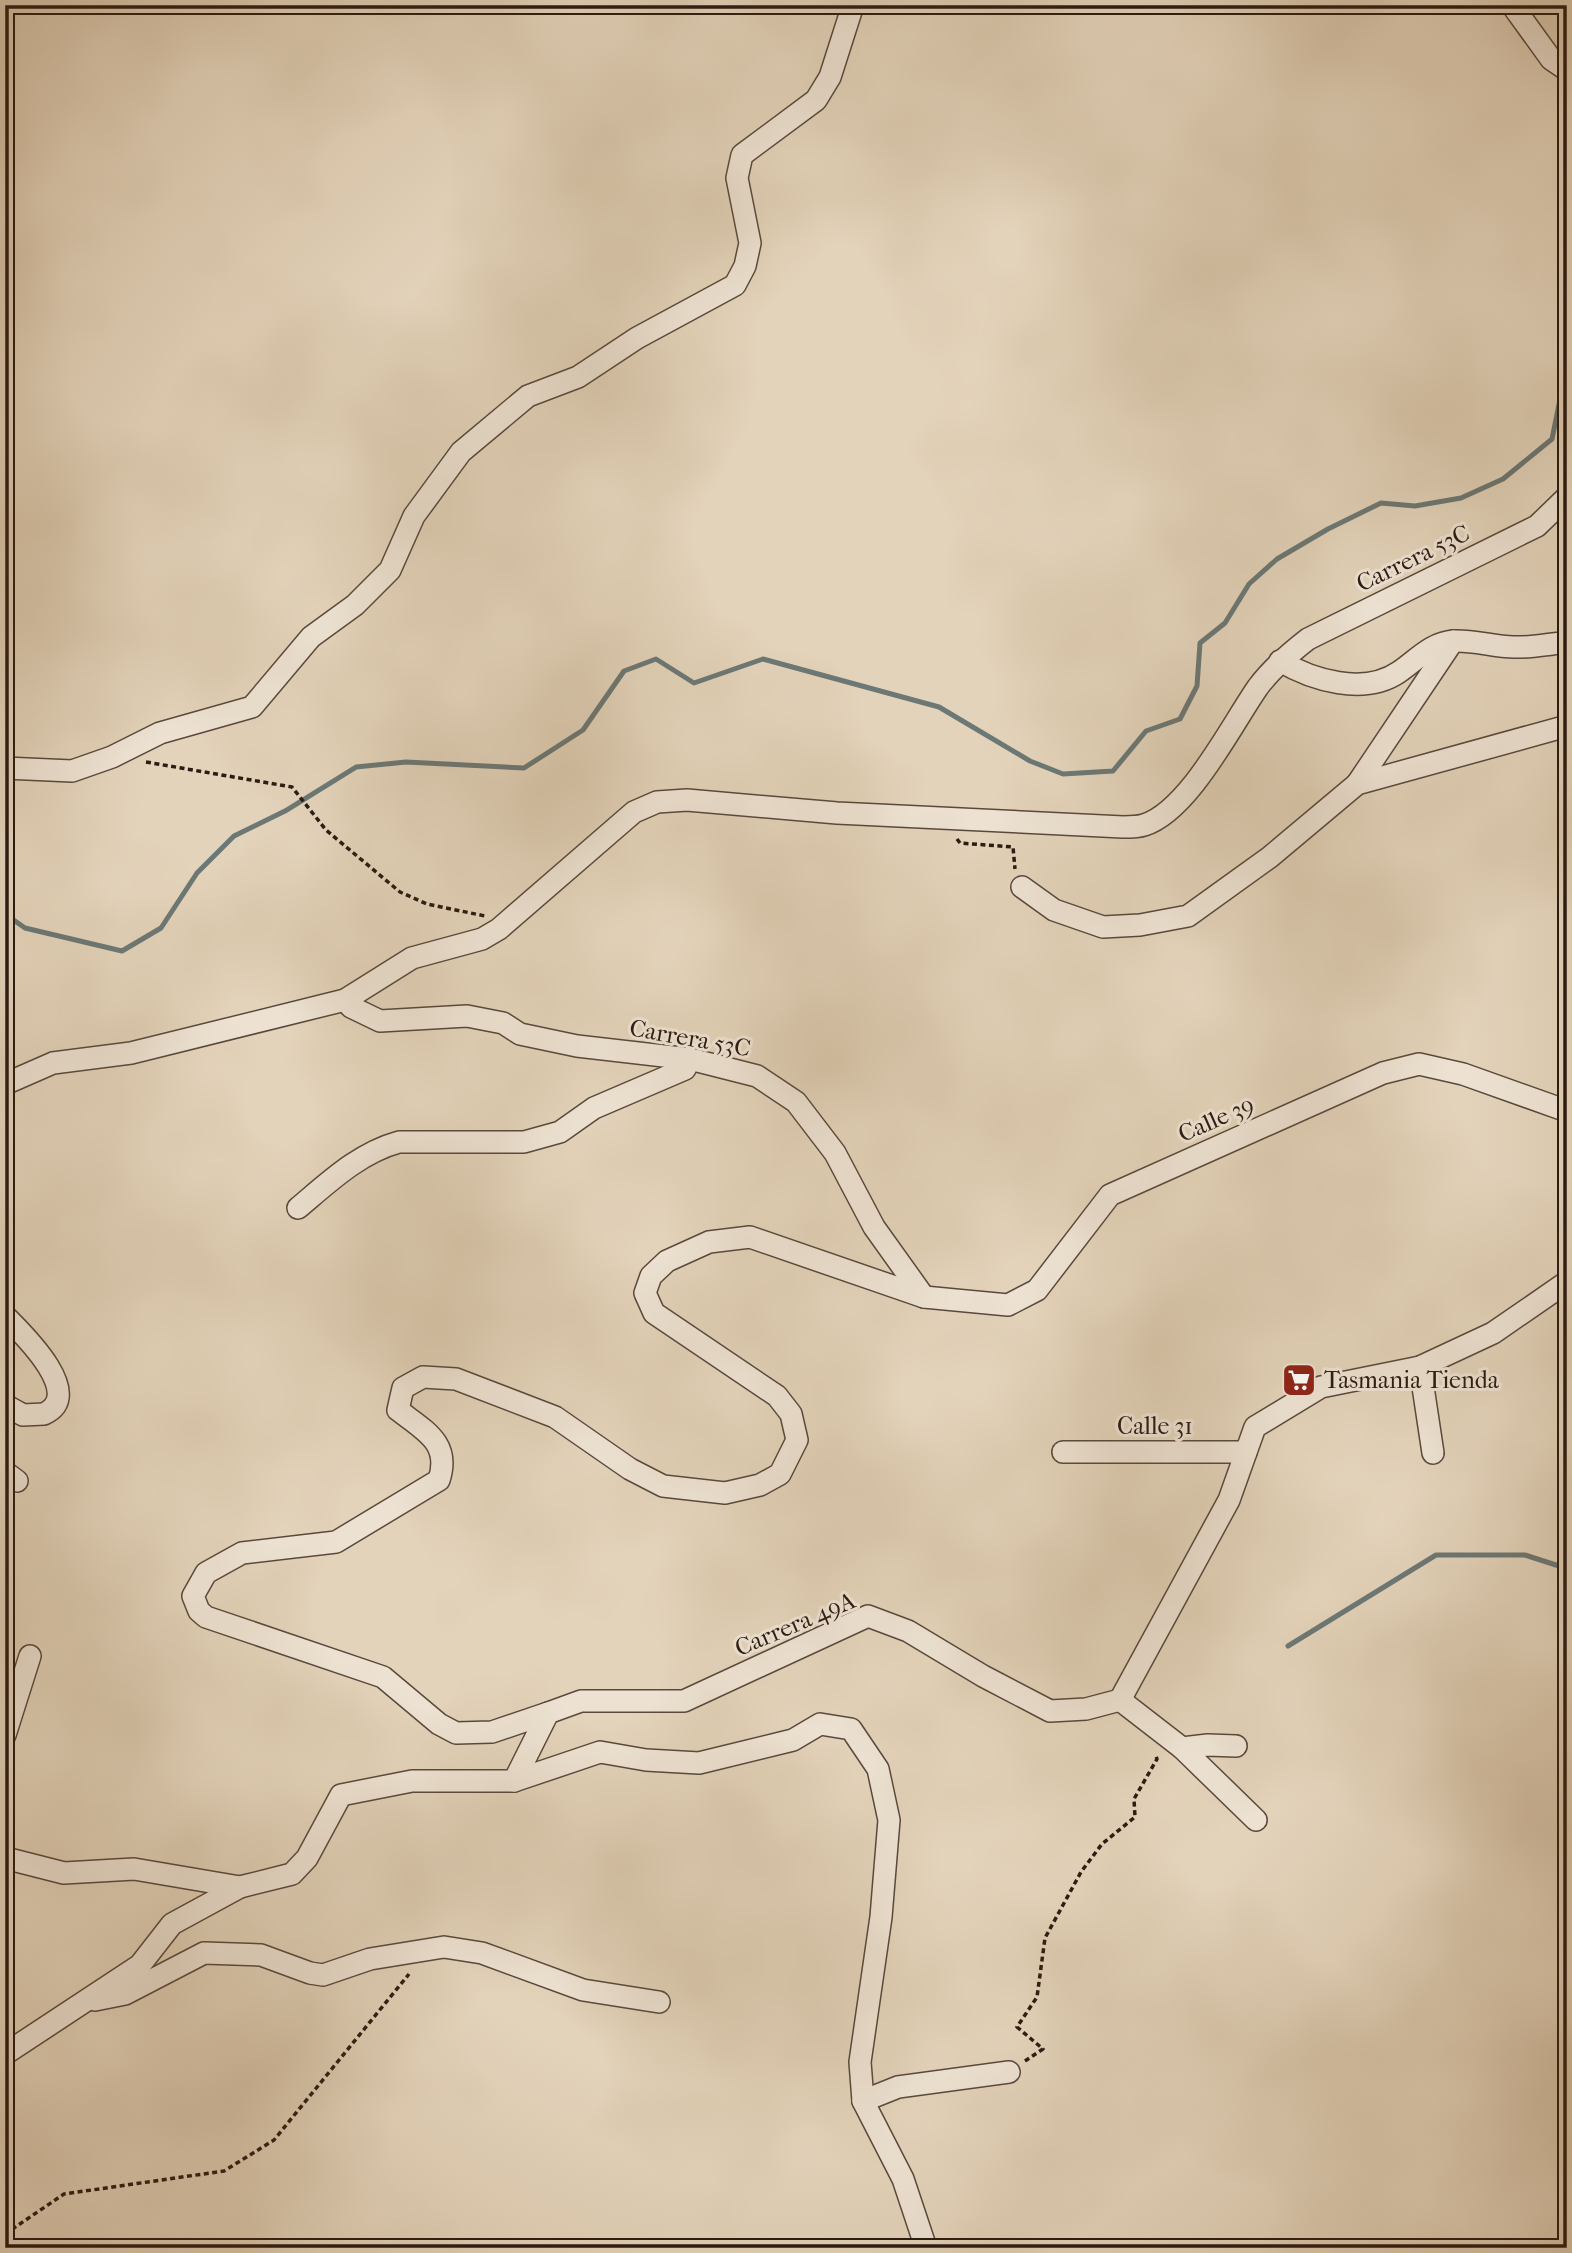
<svg xmlns="http://www.w3.org/2000/svg" width="1572" height="2253" viewBox="0 0 1572 2253" font-family="'IM FELL French Canon',serif">
	<style>
		.lines { fill: none; stroke-linecap: round; stroke-linejoin: round }
		.stream { stroke: #6c7875; stroke-width: 5 }
		.minor-casing { stroke: #59493c; stroke-width: 24 }
		.path { stroke: #2b1b12; stroke-width: 3.5; stroke-dasharray: 5 3.5; stroke-linecap: butt }
		.minor { stroke: #ede2d2; stroke-width: 21 }
		.labels { text-anchor: middle; dominant-baseline: central; stroke-width: 6; stroke-linejoin: round; paint-order: stroke }
		.street-label { font-size: 24px; fill: #2b1b12; stroke: #ede2d2 }
		.poi-label { font-size: 24px; fill: #2b1b12; stroke: #ede2d2; text-anchor: start }
	</style>
	<rect width="100%" height="100%" fill="#e3d3ba"/>
	<filter id="stains"><feTurbulence type="fractalNoise" baseFrequency=".00286" numOctaves="4"/><feColorMatrix values="0 0 0 0 .2 0 0 0 0 .09 0 0 0 0 .02 0 0 0 .5 -.17"/></filter>
	<radialGradient id="worn" r=".72"><stop offset=".6" stop-color="#630" stop-opacity="0"/><stop offset="1" stop-color="#630" stop-opacity=".3"/></radialGradient>
	<g class="lines">
		<!-- stream -->
		<g class="stream">
			<polyline points="5,914 25,928 122,951 161,928 197,873 234,836 285,811 356,767 406,762 524,768 583,730 624,671 656,659 694,683 763,659 939,707 1030,761 1063,774 1113,771 1146,731 1180,719 1197,686 1200,643 1225,623 1249,584 1277,559 1328,529 1381,503 1415,506 1461,498 1503,479 1552,439 1567,365"/>
			<polyline points="1288,1646 1436,1555 1525,1555 1559,1566 1567,1564"/>
		</g>
		<!-- minor casing -->
		<g class="minor-casing">
			<g id="minor">
				<polyline points="1512,5 1551,59 1567,70"/>
				<path d="M 1280,661 C 1312,680 1364,696 1399,672 C 1417,660 1430,643 1454,641 C 1474,640 1494,647 1514,647 C 1530,648 1547,644 1562,643 L 1567,639"/>
				<polyline points="5,768 72,771 112,757 160,733 252,707 311,637 355,605 390,570 414,516 461,452 528,396 578,377 637,338 735,285 745,266 750,243 737,178 742,155 816,100 830,77 853,5"/>
				<polyline points="1357,784 1453,641"/>
				<polyline points="1022,887 1054,910 1103,927 1140,925 1188,916 1270,857 1357,784 1567,726"/>
				<polyline points="345,1000 351,1007 380,1021 467,1016 503,1023 520,1034 577,1046 690,1059 757,1076 796,1102 835,1153 874,1227 924,1297"/>
				<path d="M 5,1084 L 53,1063 L 131,1053 L 345,1000 L 412,958 L 482,939 L 499,929 L 634,812 L 657,802 L 687,800 L 837,813 L 1123,827 C 1129,827 1138,827 1144,825 C 1189,811 1232,724 1258,687 C 1272,668 1290,653 1308,639 L 1537,526 L 1567,497"/>
				<path d="M 298,1208 C 329,1182 359,1153 399,1142 L 524,1142 L 560,1132 L 594,1108 L 685,1069 L 690,1059"/>
				<path d="M 5,1316 C 21,1332 87,1395 44,1414 L 23,1415 L 5,1405"/>
				<polyline points="1420,1367 1433,1453"/>
				<polyline points="1063,1452 1246,1452"/>
				<polyline points="5,1472 17,1481"/>
				<polyline points="1120,1700 1182,1748 1208,1745 1236,1746"/>
				<path d="M 548,1713 L 492,1732 L 456,1733 L 439,1724 L 383,1677 L 206,1617 L 199,1611 L 193,1596 L 206,1573 L 242,1553 L 336,1542 L 439,1480 C 451,1443 425,1431 398,1410 L 403,1388 L 423,1377 L 456,1379 L 555,1417 L 630,1469 L 663,1486 L 725,1493 L 760,1485 L 780,1474 L 797,1440 L 791,1414 L 777,1396 L 654,1313 L 645,1293 L 651,1276 L 667,1261 L 709,1242 L 750,1237 L 924,1297 L 1008,1305 L 1037,1290 L 1110,1195 L 1383,1073 L 1419,1064 L 1463,1074 L 1567,1111"/>
				<polyline points="5,1735 30,1656"/>
				<polyline points="1182,1748 1256,1820"/>
				<polyline points="514,1781 600,1752 646,1760 699,1763 793,1740 820,1724 851,1729 878,1769 889,1820 881,1917 860,2062 863,2101 903,2179 926,2248"/>
				<polyline points="5,1858 64,1873 134,1869 240,1887"/>
				<polyline points="95,2000 125,1994 204,1953 261,1955 310,1973 323,1975 370,1959 444,1947 482,1953 583,1990 659,2002"/>
				<polyline points="5,2054 140,1965 172,1924 240,1887 292,1874 307,1858 341,1795 412,1781 514,1781 548,1713 581,1701 684,1701 868,1616 908,1631 983,1676 1050,1711 1086,1709 1120,1700 1229,1500 1255,1427 1321,1387 1420,1367 1493,1333 1567,1282"/>
				<polyline points="863,2101 898,2087 1009,2072"/>
			</g>
		</g>
		<!-- path -->
		<g class="path">
			<polyline points="146,762 292,787 326,830 400,892 427,904 485,916"/>
			<polyline points="957,839 960,843 1013,847 1015,869"/>
			<polyline points="1025,2061 1043,2049 1017,2027 1037,1997 1045,1938 1081,1872 1102,1844 1135,1817 1134,1799 1157,1759 1155,1754"/>
			<polyline points="5,2234 64,2194 224,2171 274,2140 409,1974"/>
		</g>
		<!-- minor -->
		<use href="#minor" class="minor"/>
	</g>
	<!-- icons -->
	<defs>
		<g id="supermarket-square" transform="scale(1.75)"><rect x="-9" y="-9" width="18" height="18" rx="4" fill="#8f2418" stroke="#ede2d2"/><path d="M-6-5.5h2.5l.6 2H6L4.5 2H-2.5L-4.4-4H-6ZM-1.5 3.2a1.3 1.3 0 1 0 .1 0ZM3 3.2a1.3 1.3 0 1 0 .1 0Z" fill="#fff"/></g>
	</defs>
	<g fill-rule="evenodd">
		<use href="#supermarket-square" x="1299" y="1380"/>
	</g>
	<g class="labels">
		<!-- street labels -->
		<g class="street-label">
			<text transform="translate(1413 558) rotate(-26)">Carrera 53C</text>
			<text transform="translate(690 1038) rotate(10)">Carrera 53C</text>
			<text transform="translate(1216 1119) rotate(-24)">Calle 39</text>
			<text x="1155" y="1426">Calle 31</text>
			<text transform="translate(795 1624) rotate(-23)">Carrera 49A</text>
		</g>
		<!-- poi labels -->
		<g class="poi-label">
			<text x="1324" y="1380">Tasmania Tienda</text>
		</g>
	</g>
	<!-- margin -->
	<rect width="1572" height="2253" fill="none" stroke="#e3d3ba" stroke-width="28"/>
	<rect x="7" y="7" width="1558" height="2239" fill="none" stroke="#2b1b12" stroke-width="3.5"/>
	<rect x="14" y="14" width="1544" height="2225" fill="none" stroke="#2b1b12" stroke-width="2"/>
	<rect width="100%" height="100%" filter="url(#stains)"/>
	<rect width="100%" height="100%" fill="url(#worn)"/>
</svg>
